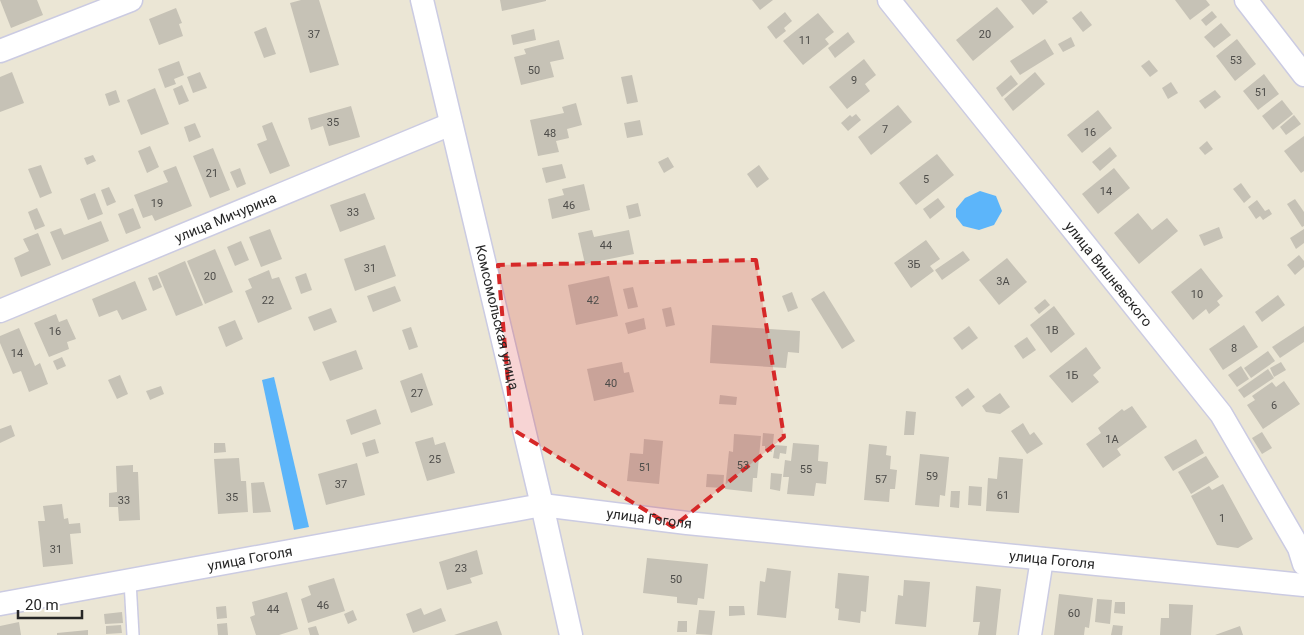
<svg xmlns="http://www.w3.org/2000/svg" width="1304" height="635" viewBox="0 0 1304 635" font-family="Roboto,sans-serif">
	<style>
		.water { fill: #5cb5fa }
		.building { fill: #c6c2b6 }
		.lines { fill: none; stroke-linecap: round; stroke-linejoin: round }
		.lane-casing { stroke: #cbcbe2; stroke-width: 14 }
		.street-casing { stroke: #cbcbe2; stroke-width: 25 }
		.lane { stroke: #fff; stroke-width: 11 }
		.street { stroke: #fff; stroke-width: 22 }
		.marked { fill: #d62828; fill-opacity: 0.2; stroke: #d62828; stroke-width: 4; stroke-dasharray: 10 6; stroke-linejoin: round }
		.labels { text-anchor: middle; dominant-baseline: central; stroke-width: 5; stroke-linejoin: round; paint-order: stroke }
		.number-label { font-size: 11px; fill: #4e4d4a }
		.street-label { font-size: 14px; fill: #262626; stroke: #fff }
	</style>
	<rect width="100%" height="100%" fill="#ebe6d5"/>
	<!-- water -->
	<g class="water">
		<polygon points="980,191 996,196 1002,211 994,225 979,230 963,226 956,217 956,209 965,198"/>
		<polygon points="274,377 309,527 294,530 262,380"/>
	</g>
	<!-- building -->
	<g class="building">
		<polygon points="0,0 37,0 43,15 11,28"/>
		<polygon points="301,0 319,0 339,65 310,73 290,3"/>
		<polygon points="500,0 546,0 546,1 502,11"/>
		<polygon points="752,0 773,0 760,10"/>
		<polygon points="1021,0 1046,0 1048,2 1033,15"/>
		<polygon points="1175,0 1206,0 1210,5 1190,20"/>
		<polygon points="997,7 1014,27 973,61 956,40"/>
		<polygon points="176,8 182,23 179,24 183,36 159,45 149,19"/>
		<polygon points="1081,11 1092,25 1083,32 1072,18"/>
		<polygon points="1212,11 1217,17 1206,26 1201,20"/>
		<polygon points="785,12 792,21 784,28 786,31 776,39 767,27"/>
		<polygon points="818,13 834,32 825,39 829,44 803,65 783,41"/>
		<polygon points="1221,23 1231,35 1214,48 1204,37"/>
		<polygon points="266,27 276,54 264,58 254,32"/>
		<polygon points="534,29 536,40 513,45 511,35"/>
		<polygon points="848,32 855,42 835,58 828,48"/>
		<polygon points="1071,37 1075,46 1063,52 1058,44"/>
		<polygon points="1045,39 1054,54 1020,75 1010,61"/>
		<polygon points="1237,39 1256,64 1235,81 1216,56"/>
		<polygon points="559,40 564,59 550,62 554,77 521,85 514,57 526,54 524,49"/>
		<polygon points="864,59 876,75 865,84 870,91 847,109 829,87"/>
		<polygon points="1149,60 1158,71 1150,77 1141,66"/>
		<polygon points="179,61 184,75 174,79 176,84 165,88 158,69"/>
		<polygon points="12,72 24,103 0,112 0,77"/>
		<polygon points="200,72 207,88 193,93 187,77"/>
		<polygon points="1035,72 1045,84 1013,111 1004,99"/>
		<polygon points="1264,74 1279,94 1258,110 1243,91"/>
		<polygon points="632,75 638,102 627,104 621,77"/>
		<polygon points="1011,75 1018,84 1002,97 996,88"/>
		<polygon points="1171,82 1178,93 1168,99 1162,88"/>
		<polygon points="182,85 189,101 179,105 173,89"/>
		<polygon points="155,88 169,124 141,135 127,100"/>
		<polygon points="116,90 120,102 109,106 105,94"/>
		<polygon points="1215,90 1221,97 1205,109 1199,101"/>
		<polygon points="1282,100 1293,114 1273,130 1262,116"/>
		<polygon points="576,103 582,125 567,129 569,138 556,141 559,152 538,156 530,120 564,113 562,107"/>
		<polygon points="898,105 912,122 871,155 858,137"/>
		<polygon points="351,106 360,137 329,146 323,126 311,130 308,118"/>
		<polygon points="1098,110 1112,128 1082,153 1067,135"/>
		<polygon points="856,114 861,120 848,131 841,123 850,115 852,117"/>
		<polygon points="1294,115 1301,124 1286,135 1280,127"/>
		<polygon points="640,120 643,135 627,138 624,123"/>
		<polygon points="272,122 290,166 270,174 257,144 267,140 262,126"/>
		<polygon points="195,123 201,137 189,142 184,127"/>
		<polygon points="1304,136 1304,171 1301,173 1284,151"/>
		<polygon points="1207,141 1213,149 1205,155 1199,148"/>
		<polygon points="150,146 159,167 147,173 138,151"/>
		<polygon points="1110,147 1117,156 1100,171 1092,162"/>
		<polygon points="213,148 230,190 210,198 193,156"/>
		<polygon points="937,154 954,175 916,205 899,183"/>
		<polygon points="93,155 96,161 87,165 84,158"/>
		<polygon points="668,157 674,167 664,173 658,162"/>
		<polygon points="562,164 566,178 546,183 542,168"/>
		<polygon points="41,165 52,193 40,198 28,169"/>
		<polygon points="759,165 769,179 757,188 747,174"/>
		<polygon points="176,166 192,206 155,221 152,215 143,218 134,195 168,182 163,171"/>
		<polygon points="240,168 246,184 237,188 230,172"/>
		<polygon points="1114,168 1130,188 1098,214 1082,194"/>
		<polygon points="1241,183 1251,197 1244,203 1233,189"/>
		<polygon points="584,184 590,210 552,219 548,199 564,195 562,189"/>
		<polygon points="109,187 116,202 107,206 101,190"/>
		<polygon points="95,193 103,214 88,220 80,199"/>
		<polygon points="365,193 375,219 340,232 330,205"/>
		<polygon points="938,198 945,207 930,219 923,209"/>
		<polygon points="1295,199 1304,212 1304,226 1302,227 1287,204"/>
		<polygon points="1257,200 1265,211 1269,209 1272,214 1263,220 1260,216 1256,219 1248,207"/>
		<polygon points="638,203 641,216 629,219 626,206"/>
		<polygon points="37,208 45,226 35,230 28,212"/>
		<polygon points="133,208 141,228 126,234 118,214"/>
		<polygon points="1138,213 1152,230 1167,218 1178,231 1139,264 1114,233"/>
		<polygon points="101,221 109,241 62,260 50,232 61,228 64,235"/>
		<polygon points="1219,227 1223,238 1204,246 1199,235"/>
		<polygon points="270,229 282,259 261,267 249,237"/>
		<polygon points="1304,229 1304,243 1296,249 1290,238"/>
		<polygon points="592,230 594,237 629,230 634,254 585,264 578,233"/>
		<polygon points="38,233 51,265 21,277 14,258 29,251 23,239"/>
		<polygon points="926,240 940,259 930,266 934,271 911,288 894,263"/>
		<polygon points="241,241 249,260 235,266 227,247"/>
		<polygon points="385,245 396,276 355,291 344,259"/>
		<polygon points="215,249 233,292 205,304 187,261"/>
		<polygon points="963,251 970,260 942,280 935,270"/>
		<polygon points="1299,255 1304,261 1304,267 1295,275 1287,265"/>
		<polygon points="1007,258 1027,282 999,305 979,280"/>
		<polygon points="185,261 203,305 176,316 158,273"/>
		<polygon points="1201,268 1223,296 1217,301 1220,305 1209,314 1206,309 1193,320 1171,292"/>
		<polygon points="269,270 272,279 279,277 292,309 258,323 245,291 252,288 248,279"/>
		<polygon points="306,273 312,290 301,294 295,277"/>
		<polygon points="157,275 162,287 153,291 148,278"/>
		<polygon points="609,276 618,316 576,325 568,285"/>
		<polygon points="135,281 147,310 122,320 117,310 99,317 92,299"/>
		<polygon points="395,286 401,301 373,312 367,296"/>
		<polygon points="633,287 638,307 628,309 623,289"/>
		<polygon points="824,291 855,341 842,349 811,299"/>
		<polygon points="792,292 798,308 788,312 782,296"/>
		<polygon points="1278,295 1285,305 1262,322 1255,312"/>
		<polygon points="1045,299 1050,305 1039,314 1034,308"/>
		<polygon points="1054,306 1075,334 1051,353 1030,325"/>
		<polygon points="671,307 675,325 666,327 662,309"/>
		<polygon points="331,308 337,322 314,331 308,317"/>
		<polygon points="56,314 59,322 67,319 76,339 67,342 69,349 49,357 34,323"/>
		<polygon points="644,318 646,329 628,334 625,323"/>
		<polygon points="235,320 243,339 226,347 218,327"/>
		<polygon points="712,325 800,331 799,353 788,352 786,368 710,363"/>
		<polygon points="1244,325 1258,347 1223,370 1209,349"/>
		<polygon points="969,326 978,338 962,350 953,338"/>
		<polygon points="1304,326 1304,342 1280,358 1272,347"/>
		<polygon points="411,327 418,347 409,350 402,330"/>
		<polygon points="19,328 35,366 40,363 48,384 29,392 21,371 13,374 0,343 0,336"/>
		<polygon points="1027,337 1036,350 1023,359 1014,346"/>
		<polygon points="1086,347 1101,368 1093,375 1099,382 1072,403 1049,376"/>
		<polygon points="356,350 363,369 330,381 322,362"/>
		<polygon points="1268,351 1275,361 1251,378 1244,368"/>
		<polygon points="62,357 66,366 57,370 53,361"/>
		<polygon points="622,362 624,373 629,372 634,392 594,401 587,369"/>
		<polygon points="1281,362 1286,370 1274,377 1270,368"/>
		<polygon points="1241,366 1249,379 1237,387 1228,375"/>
		<polygon points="1268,369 1274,378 1244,398 1238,390"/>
		<polygon points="422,373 433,405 411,413 400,381"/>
		<polygon points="120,375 128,394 117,399 108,380"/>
		<polygon points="1284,381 1300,404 1263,429 1247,405 1255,400 1252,396 1272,382 1276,387"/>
		<polygon points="161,386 164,394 150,400 146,391"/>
		<polygon points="968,388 975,397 962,407 955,397"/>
		<polygon points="1000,393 1010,407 1000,414 986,412 982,406"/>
		<polygon points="720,395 737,397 736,405 719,404"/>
		<polygon points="1132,406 1147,427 1117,449 1121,455 1103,468 1086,444 1101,433 1098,428 1122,409 1124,411"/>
		<polygon points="376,409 381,424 351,435 346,420"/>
		<polygon points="906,411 916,412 914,435 904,435"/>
		<polygon points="1023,423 1030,435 1034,432 1043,444 1027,454 1011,431"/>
		<polygon points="11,425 15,436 0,443 0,429"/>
		<polygon points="1262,432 1272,448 1262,454 1252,438"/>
		<polygon points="763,433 774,434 772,452 765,451 765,446 762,446"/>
		<polygon points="734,434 761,436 757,478 753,478 752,492 725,489 729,451 733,452"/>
		<polygon points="433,437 435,445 445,442 455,473 427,481 415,442"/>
		<polygon points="375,439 379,453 366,457 362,443"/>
		<polygon points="644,439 663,441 659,484 627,481 630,453 643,454"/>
		<polygon points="1196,439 1204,453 1173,471 1164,457"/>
		<polygon points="214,443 225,443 226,452 214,453"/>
		<polygon points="793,443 819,445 818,461 828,462 826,484 816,483 814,496 787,494 789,477 783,477 785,460 791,461"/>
		<polygon points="869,444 887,446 886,455 891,456 890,469 897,470 895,489 890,489 889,502 864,500"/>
		<polygon points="775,445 787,446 786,454 780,453 779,459 773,458"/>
		<polygon points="920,454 949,457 945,496 940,495 939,507 915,505"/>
		<polygon points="1206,456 1219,477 1191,494 1178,472"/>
		<polygon points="999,457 1023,459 1019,513 986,511 988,478 997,479"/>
		<polygon points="239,458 241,481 246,481 248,512 218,514 214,459"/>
		<polygon points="357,463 365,495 326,505 318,474"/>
		<polygon points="133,465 133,472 138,472 140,520 119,521 118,507 109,507 109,493 117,492 116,466"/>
		<polygon points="771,473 782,474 780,491 770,489"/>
		<polygon points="707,474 724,475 723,488 706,487"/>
		<polygon points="264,482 271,512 253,513 251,483"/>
		<polygon points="1223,484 1253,539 1238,548 1217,545 1191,496 1209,486 1212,490"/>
		<polygon points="969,486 982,487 981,506 968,505"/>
		<polygon points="951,491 960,491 959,508 950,507"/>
		<polygon points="62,504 64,519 68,518 69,524 80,523 81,533 70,534 73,564 43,567 38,521 45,521 43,506"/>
		<polygon points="477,550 483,574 470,578 472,583 447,590 439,562"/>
		<polygon points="647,558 708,564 704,599 698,598 697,605 677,603 677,597 643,593"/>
		<polygon points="767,568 791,571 786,618 757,615 760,581 765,582"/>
		<polygon points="838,573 869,576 866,612 861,611 860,623 838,620 839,609 835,608"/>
		<polygon points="334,578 345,611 308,623 301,599 311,595 308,586"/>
		<polygon points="904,580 930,582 926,627 895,624 898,595 903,596"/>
		<polygon points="976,586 1001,589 996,635 978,635 980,622 973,622"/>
		<polygon points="287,592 298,629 279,635 256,635 250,617 255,615 252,602"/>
		<polygon points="1059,594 1093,598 1089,628 1085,627 1084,635 1054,635"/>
		<polygon points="1097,599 1112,600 1110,624 1095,622"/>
		<polygon points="1115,602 1125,602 1125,614 1114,613"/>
		<polygon points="1169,604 1193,605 1191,635 1160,635 1161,618 1169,618"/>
		<polygon points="226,606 227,618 217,619 216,607"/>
		<polygon points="729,606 744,606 745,615 729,616"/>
		<polygon points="421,608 424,615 441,608 446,621 413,633 406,614"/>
		<polygon points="353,610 357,620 348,624 344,614"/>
		<polygon points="699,610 715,611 712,635 696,634"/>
		<polygon points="122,612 123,623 105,624 104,614"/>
		<polygon points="497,621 502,635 454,635"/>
		<polygon points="678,621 687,621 687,632 677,632"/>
		<polygon points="19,622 21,635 0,635 0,626"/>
		<polygon points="227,623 228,635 218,635 217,624"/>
		<polygon points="121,625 122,633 106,634 106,626"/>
		<polygon points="1113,625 1123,626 1122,635 1111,635"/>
		<polygon points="316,626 319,635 310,635 308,628"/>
		<polygon points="1240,626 1243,635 1215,635"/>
		<polygon points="88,630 88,635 57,635 57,633"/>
	</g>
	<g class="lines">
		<!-- lane casing -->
		<g class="lane-casing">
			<polyline id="lane" points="130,581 133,635"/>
		</g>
		<!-- street casing -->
		<g class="street-casing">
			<g id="street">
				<path id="s1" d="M 422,0 L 542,505 L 571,635"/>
				<path id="s2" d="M 889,0 L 1221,414 L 1299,548 L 1304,564"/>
				<polyline points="1246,0 1304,75"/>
				<polyline points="0,51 131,0"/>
				<path id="s3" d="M 0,311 L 451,124"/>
				<path id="s4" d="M 0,604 L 542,505 L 687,523 L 1304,585"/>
				<polyline points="1030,635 1042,559"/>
			</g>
		</g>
		<!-- lane -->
		<use href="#lane" class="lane"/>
		<!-- street -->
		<use href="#street" class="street"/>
	</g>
	<!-- marked area -->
	<path class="marked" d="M 756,260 L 784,437 L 673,527 L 512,429 L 498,265 Z"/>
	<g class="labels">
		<!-- number labels -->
		<g class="number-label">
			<text x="314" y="34">37</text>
			<text x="985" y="34">20</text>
			<text x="805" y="40">11</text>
			<text x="1236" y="60">53</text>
			<text x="534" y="70">50</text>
			<text x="854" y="80">9</text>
			<text x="1261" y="92">51</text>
			<text x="333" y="122">35</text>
			<text x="885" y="129">7</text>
			<text x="1090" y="132">16</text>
			<text x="550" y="133">48</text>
			<text x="212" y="173">21</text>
			<text x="926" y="179">5</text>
			<text x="1106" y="191">14</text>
			<text x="157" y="203">19</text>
			<text x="569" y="205">46</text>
			<text x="353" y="212">33</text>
			<text x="606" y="245">44</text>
			<text x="914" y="264">3Б</text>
			<text x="370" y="268">31</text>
			<text x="210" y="276">20</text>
			<text x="1003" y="281">3А</text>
			<text x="1197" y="294">10</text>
			<text x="268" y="300">22</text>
			<text x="593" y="300">42</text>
			<text x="1052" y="330">1В</text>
			<text x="55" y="331">16</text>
			<text x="1234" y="348">8</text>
			<text x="17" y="353">14</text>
			<text x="1072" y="375">1Б</text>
			<text x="611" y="383">40</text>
			<text x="417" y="393">27</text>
			<text x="1274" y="405">6</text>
			<text x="1112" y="439">1А</text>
			<text x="435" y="459">25</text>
			<text x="743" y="465">53</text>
			<text x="645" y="467">51</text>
			<text x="806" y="469">55</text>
			<text x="932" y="476">59</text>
			<text x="881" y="479">57</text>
			<text x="341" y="484">37</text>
			<text x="1003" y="495">61</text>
			<text x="232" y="497">35</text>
			<text x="124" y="500">33</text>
			<text x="1222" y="518">1</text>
			<text x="56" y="549">31</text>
			<text x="461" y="568">23</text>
			<text x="676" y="579">50</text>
			<text x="323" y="605">46</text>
			<text x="273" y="609">44</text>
			<text x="1074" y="613">60</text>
		</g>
		<!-- street labels -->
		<g class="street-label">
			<text stroke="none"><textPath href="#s3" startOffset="244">улица Мичурина</textPath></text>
			<text stroke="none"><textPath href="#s2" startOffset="351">улица Вишневского</textPath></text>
			<text stroke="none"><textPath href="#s1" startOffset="326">Комсомольская улица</textPath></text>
			<text stroke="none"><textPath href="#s4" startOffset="659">улица Гоголя</textPath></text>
			<text stroke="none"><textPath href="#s4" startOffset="254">улица Гоголя</textPath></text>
			<text stroke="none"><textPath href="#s4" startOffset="1064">улица Гоголя</textPath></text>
		</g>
	</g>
	<!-- scale -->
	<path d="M18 610v8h64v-8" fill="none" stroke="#262626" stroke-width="2.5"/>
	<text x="25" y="610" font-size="15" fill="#262626" stroke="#ffffff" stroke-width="4" paint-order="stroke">20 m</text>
</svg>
